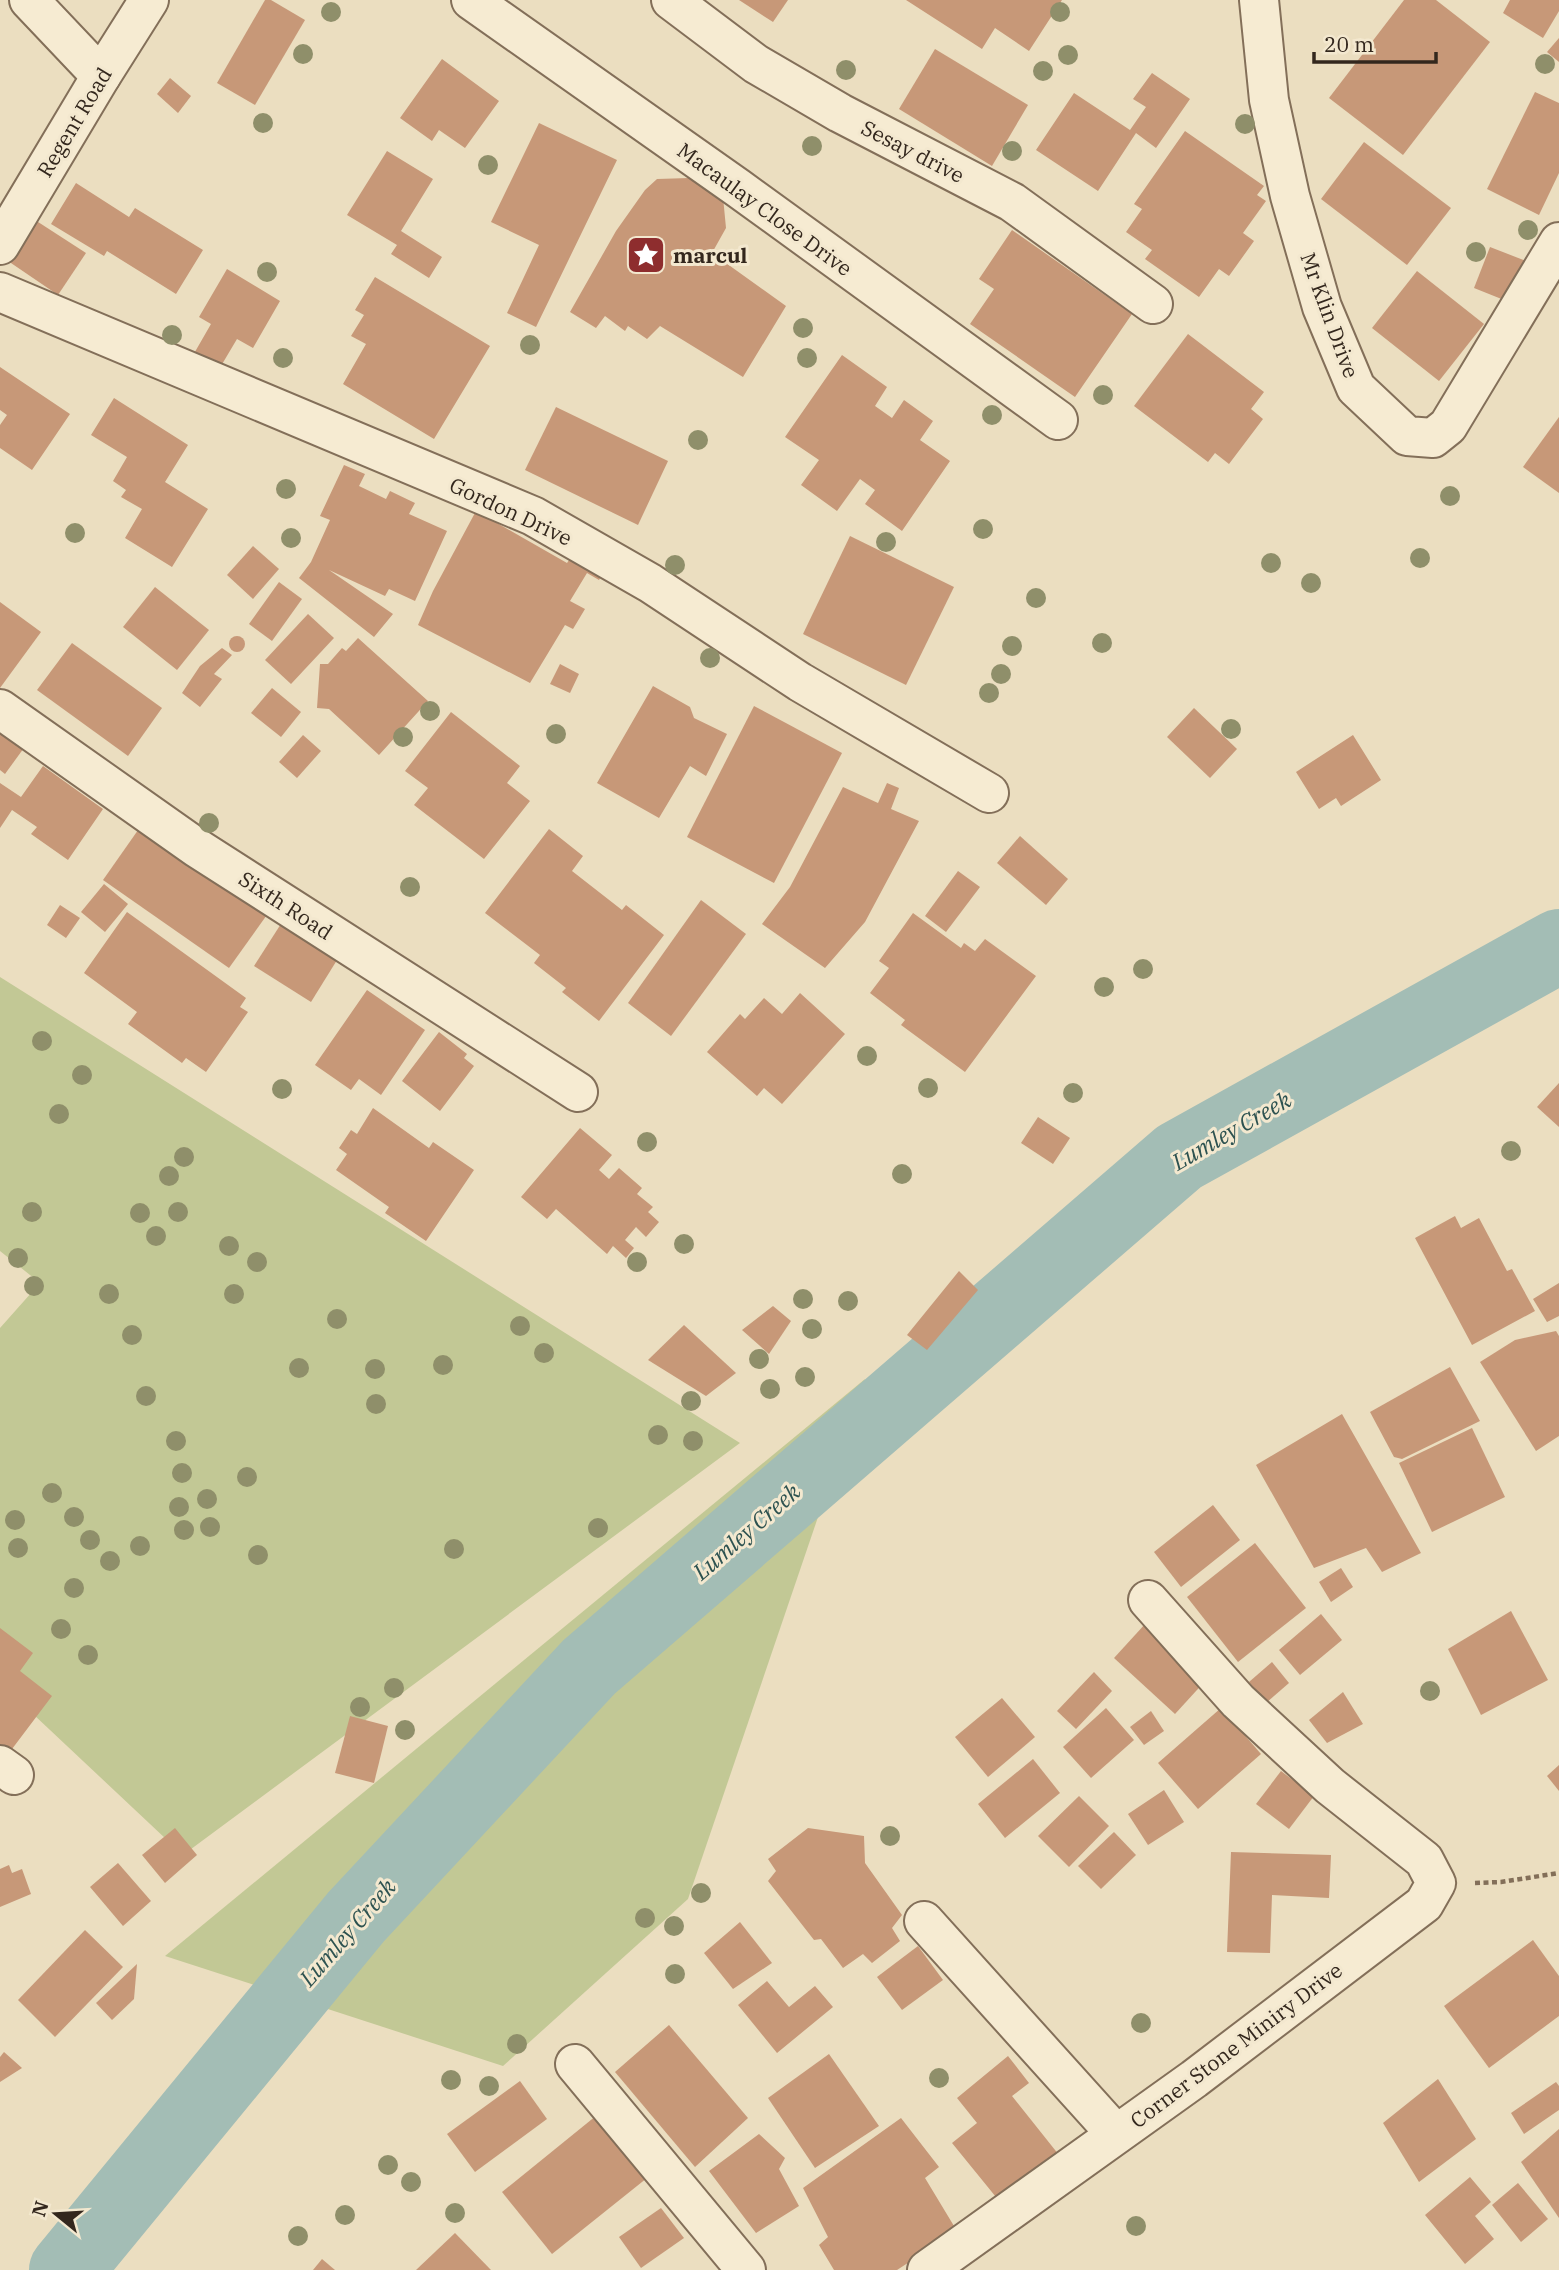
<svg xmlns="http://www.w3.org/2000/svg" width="1559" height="2270" viewBox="0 0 1559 2270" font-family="'IBM Plex Serif',serif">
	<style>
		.green { fill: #c2c895 }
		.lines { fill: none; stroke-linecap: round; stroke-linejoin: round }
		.river { stroke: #a3bdb5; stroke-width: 74 }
		.building { fill: #c79878 }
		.minor-casing { stroke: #836f59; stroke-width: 42 }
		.path { stroke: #836f59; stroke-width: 4.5; stroke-dasharray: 5 3.5; stroke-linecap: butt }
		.minor { stroke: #f6ebd2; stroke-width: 38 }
		.tree { fill: #8f8f6a }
		.labels { text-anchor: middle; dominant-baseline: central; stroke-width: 6; stroke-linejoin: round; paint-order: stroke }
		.street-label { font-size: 21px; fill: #33271d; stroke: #f3e8cf }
		.poi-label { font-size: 21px; font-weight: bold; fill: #33271d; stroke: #f3e8cf; text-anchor: start }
		.water-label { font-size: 23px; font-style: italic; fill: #2d5250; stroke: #f3e8cf }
	</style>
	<rect width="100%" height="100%" fill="#ebdec0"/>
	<!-- green -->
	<g class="green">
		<polygon points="0,977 740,1443 183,1855 0,1683 0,1328 40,1283 0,1251"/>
		<polygon points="865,1379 688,1899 503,2066 165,1956"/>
	</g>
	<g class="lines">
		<!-- river -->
		<polyline class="river" points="66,2270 356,1917 589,1667 1179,1157 1559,946"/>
	</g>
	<!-- building -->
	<g class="building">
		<polygon points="265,0 271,0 305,20 255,105 217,83"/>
		<polygon points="739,0 788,0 773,22"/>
		<polygon points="906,0 1062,0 1029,51 995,28 982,49"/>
		<polygon points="1404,0 1436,0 1490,42 1403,155 1329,98"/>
		<polygon points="1510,0 1559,0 1559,11 1543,38 1503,13"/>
		<polygon points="1559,38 1559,62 1547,52"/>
		<polygon points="935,49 1028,105 992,166 899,109"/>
		<polygon points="442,59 499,101 465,148 439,130 432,141 400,118"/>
		<polygon points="1152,73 1190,99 1156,148 1136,133 1098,191 1036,150 1074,93 1130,130 1146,107 1133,99"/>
		<polygon points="170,78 191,96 178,113 157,94"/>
		<polygon points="1535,92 1559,103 1559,173 1539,215 1487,189"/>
		<polygon points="539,123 617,160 536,327 507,313 539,245 491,222"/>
		<polygon points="1185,131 1264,186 1257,195 1266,201 1243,233 1254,241 1229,276 1219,269 1199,297 1145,259 1152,250 1126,232 1142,209 1134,204"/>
		<polygon points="1364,142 1451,208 1407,265 1321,199"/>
		<polygon points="387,151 433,179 401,231 442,257 429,278 391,254 397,245 347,215"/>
		<polygon points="689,178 701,182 723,197 726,228 712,253 786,306 743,377 660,326 647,339 628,326 625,331 605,316 596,328 570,312 616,231 645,190 657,179"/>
		<polygon points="76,183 129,217 135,208 203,250 176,294 107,251 104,256 51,224"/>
		<polygon points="35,220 86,253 58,295 8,261"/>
		<polygon points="1012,230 1132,314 1075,397 970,324 994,289 979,279"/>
		<polygon points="1490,247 1526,261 1509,302 1474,288"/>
		<polygon points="227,269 280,301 253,348 237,339 218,371 192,357 211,324 199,317"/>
		<polygon points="1417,271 1484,324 1439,381 1372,328"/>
		<polygon points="375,277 490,346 434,439 343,384 366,344 351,336 364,315 355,310"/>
		<polygon points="1188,334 1264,392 1251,409 1263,419 1229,464 1215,453 1208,462 1134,406"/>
		<polygon points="842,355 887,387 875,406 892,418 904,400 933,421 920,440 950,461 902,531 865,504 875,490 860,479 837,511 801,485 819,460 785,437"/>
		<polygon points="0,367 70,414 32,470 0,448 0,425 7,415 0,410"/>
		<polygon points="114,398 188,445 165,482 208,509 172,567 125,538 142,509 121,497 126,490 113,481 127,457 91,435"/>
		<polygon points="556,407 668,461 638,525 525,470"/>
		<polygon points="1559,417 1559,493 1523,467"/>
		<polygon points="344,465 365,474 359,486 386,499 390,491 415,503 409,514 447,531 415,601 389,589 385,596 329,570 393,614 374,637 299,578 311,562 330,520 320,516"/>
		<polygon points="476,511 567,563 574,553 604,571 599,580 587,573 570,601 585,609 573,629 565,625 530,683 418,625 433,591"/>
		<polygon points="850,536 954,587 906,685 803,634"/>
		<polygon points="253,546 279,569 253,599 227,575"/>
		<polygon points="279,582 302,599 272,641 249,624"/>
		<polygon points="155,587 209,630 177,670 123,627"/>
		<polygon points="0,602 41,632 0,688"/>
		<polygon points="308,614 334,638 291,684 265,660"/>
		<circle cx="237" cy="644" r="8"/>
		<polygon points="358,638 428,701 379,755 329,709 317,708 320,664 328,664 342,648 346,651"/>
		<polygon points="72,643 162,708 128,756 37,690"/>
		<polygon points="222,648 232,655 214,674 222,679 200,707 182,693 200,666"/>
		<polygon points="560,664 579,674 570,693 550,684"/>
		<polygon points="653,686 690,707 694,718 727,734 706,776 690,766 659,818 597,783"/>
		<polygon points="272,688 301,712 281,737 251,713"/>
		<polygon points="754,706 842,753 774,883 687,837"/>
		<polygon points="1194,708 1237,749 1210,778 1167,737"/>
		<polygon points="451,712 520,766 507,783 530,801 484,859 414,805 428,788 405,771"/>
		<polygon points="0,719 29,741 5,774 0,770"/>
		<polygon points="303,735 321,751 297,778 279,762"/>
		<polygon points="1353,735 1381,780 1341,806 1336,798 1319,809 1296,772"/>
		<polygon points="43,766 103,809 68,860 31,834 37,827 12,810 0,828 0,783 21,797"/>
		<polygon points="887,783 899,788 891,809 919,821 865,922 825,968 762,924 790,887 843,787 878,803"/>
		<polygon points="143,823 269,912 229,968 103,880"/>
		<polygon points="549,829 583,856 572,871 622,910 626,905 664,935 599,1021 562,992 566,988 534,963 540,955 485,913"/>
		<polygon points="1020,836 1068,879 1046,905 997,863"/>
		<polygon points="958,871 980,887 946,932 925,916"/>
		<polygon points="104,884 128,904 105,932 81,912"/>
		<polygon points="701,900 746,934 671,1036 628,1003"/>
		<polygon points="60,905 80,918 66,938 47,925"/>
		<polygon points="127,912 246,998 240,1007 248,1012 206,1072 186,1058 182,1063 128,1024 137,1012 84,973"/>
		<polygon points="913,913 961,948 964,943 975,951 985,939 1036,976 965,1072 901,1025 905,1020 870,993 889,968 879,961"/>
		<polygon points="286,916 342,952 311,1002 254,966"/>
		<polygon points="367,990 425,1030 381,1095 359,1079 351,1090 315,1065"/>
		<polygon points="800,993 845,1034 782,1104 764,1088 757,1096 707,1052 740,1014 745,1019 764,998 782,1014"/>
		<polygon points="439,1032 467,1054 464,1058 474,1066 440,1111 402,1081"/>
		<polygon points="1559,1083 1559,1127 1537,1107"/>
		<polygon points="373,1108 429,1148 433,1142 474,1170 426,1241 385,1213 389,1207 336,1170 347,1154 339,1148 351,1130 357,1134"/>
		<polygon points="1038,1117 1070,1138 1053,1164 1021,1143"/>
		<polygon points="580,1128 612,1155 599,1170 609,1179 619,1168 642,1188 637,1194 653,1207 648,1212 659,1222 646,1237 636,1227 625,1240 634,1248 626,1258 613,1246 607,1254 556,1209 547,1219 521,1197"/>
		<polygon points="1455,1216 1461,1228 1479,1218 1507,1271 1512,1269 1535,1311 1472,1345 1415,1238"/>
		<polygon points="959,1271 978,1290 927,1350 907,1335"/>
		<polygon points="1559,1283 1559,1316 1547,1322 1533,1299"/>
		<polygon points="773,1306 791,1321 769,1354 742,1330"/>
		<polygon points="684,1325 736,1373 706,1396 648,1360"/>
		<polygon points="1556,1331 1559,1336 1559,1436 1536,1451 1480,1362 1515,1340"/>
		<polygon points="1450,1367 1480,1421 1402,1459 1394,1457 1370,1412"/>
		<polygon points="1342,1414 1421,1553 1382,1572 1366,1548 1314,1568 1256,1465"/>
		<polygon points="1472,1428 1505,1497 1432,1532 1399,1463"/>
		<polygon points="1213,1505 1240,1540 1181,1587 1154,1552"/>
		<polygon points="1255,1543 1306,1608 1238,1662 1187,1597"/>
		<polygon points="1341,1568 1353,1587 1331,1602 1319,1582"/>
		<polygon points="1511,1611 1548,1680 1481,1715 1448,1649"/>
		<polygon points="1321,1614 1342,1640 1300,1675 1279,1650"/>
		<polygon points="1146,1623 1207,1679 1175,1714 1114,1658"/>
		<polygon points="0,1628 33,1653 20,1671 52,1696 9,1753 0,1747"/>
		<polygon points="1272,1662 1289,1683 1266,1703 1249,1682"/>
		<polygon points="1094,1672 1112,1691 1076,1729 1057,1711"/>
		<polygon points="1343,1692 1363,1724 1327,1743 1309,1720"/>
		<polygon points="1002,1698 1035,1737 988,1777 955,1737"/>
		<polygon points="1106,1708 1134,1740 1091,1778 1063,1747"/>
		<polygon points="1221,1708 1261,1754 1198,1809 1158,1763"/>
		<polygon points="1151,1711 1164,1731 1144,1745 1130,1727"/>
		<polygon points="350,1716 388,1726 374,1783 335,1773"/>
		<polygon points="1033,1759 1060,1793 1005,1838 978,1804"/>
		<polygon points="1559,1765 1559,1791 1547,1776"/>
		<polygon points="1281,1771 1314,1796 1289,1829 1256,1804"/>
		<polygon points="1164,1790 1184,1822 1148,1845 1128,1814"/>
		<polygon points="1079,1796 1109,1826 1069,1867 1038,1836"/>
		<polygon points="175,1828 197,1855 165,1883 142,1855"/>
		<polygon points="808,1828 864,1836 865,1863 902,1915 892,1928 900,1941 872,1963 863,1954 843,1968 821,1939 814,1940 768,1881 776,1871 768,1859"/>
		<polygon points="1114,1832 1136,1855 1101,1889 1078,1866"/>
		<polygon points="1231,1852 1331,1855 1329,1898 1272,1895 1270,1953 1227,1952"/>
		<polygon points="118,1863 151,1901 123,1926 90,1887"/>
		<polygon points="9,1865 12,1873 22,1869 31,1894 0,1907 0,1869"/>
		<polygon points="740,1922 772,1963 733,1989 704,1953"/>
		<polygon points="85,1930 123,1967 55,2037 18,2000"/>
		<polygon points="1533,1940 1559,1976 1559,2016 1489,2068 1444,2006"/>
		<polygon points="918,1946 943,1980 902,2010 877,1977"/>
		<polygon points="137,1964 134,1999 112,2020 96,2003"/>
		<polygon points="767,1981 789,2007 815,1986 833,2007 777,2053 738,2005"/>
		<polygon points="669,2025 748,2118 695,2167 615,2072"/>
		<polygon points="4,2052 22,2068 0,2082 0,2057"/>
		<polygon points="829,2054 879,2126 815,2168 768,2098"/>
		<polygon points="1008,2056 1029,2083 1012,2096 1059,2155 1000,2202 952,2143 977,2123 957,2098"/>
		<polygon points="1438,2079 1476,2139 1419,2182 1383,2123"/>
		<polygon points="520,2081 547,2119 475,2172 447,2134"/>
		<polygon points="1556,2082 1559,2086 1559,2110 1524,2134 1511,2113"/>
		<polygon points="602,2111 652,2174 552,2254 502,2192"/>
		<polygon points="901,2118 939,2167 925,2178 957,2231 897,2270 834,2270 819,2245 828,2237 803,2188"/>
		<polygon points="1559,2129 1559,2218 1521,2162"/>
		<polygon points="759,2134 785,2158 779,2169 799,2206 756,2233 709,2171"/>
		<polygon points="1470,2177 1491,2202 1475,2216 1494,2239 1465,2264 1425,2215"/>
		<polygon points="1518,2183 1548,2219 1521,2242 1492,2205"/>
		<polygon points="661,2208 684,2238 641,2268 619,2237"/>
		<polygon points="455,2233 491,2270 416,2270"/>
		<polygon points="322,2259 335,2270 313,2270"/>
	</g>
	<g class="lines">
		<!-- minor casing -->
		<g class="minor-casing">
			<g id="minor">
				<polyline points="29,0 101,76"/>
				<polyline points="471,0 738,188 1058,420"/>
				<polyline points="671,0 756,64 840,113 1012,202 1153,304"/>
				<polyline points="1259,0 1269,100 1290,196 1322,307 1356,388 1407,436 1433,438 1448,426 1559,242"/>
				<polyline points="0,245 101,76 149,0"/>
				<polyline points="0,292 533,516 650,583 800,682 989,793"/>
				<polyline points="0,709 197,848 578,1092"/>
				<polyline points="0,1765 14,1775"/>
				<polyline points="924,1921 1116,2134"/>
				<polyline points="575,2064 746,2270"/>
				<polyline points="927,2270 1194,2079 1424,1904 1436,1883 1424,1860 1330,1786 1238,1701 1148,1600"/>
			</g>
		</g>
		<!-- path -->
		<polyline class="path" points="1475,1883 1501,1882 1559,1873"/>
		<!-- minor -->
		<use href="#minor" class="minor"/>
	</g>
	<!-- trees -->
	<g class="tree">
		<circle cx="331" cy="12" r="10"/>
		<circle cx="1060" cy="12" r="10"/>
		<circle cx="303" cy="54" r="10"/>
		<circle cx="1068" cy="55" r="10"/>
		<circle cx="1545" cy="64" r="10"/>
		<circle cx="846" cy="70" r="10"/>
		<circle cx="1043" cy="71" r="10"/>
		<circle cx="263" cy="123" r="10"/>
		<circle cx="1245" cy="124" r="10"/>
		<circle cx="812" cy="146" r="10"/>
		<circle cx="1012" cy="151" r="10"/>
		<circle cx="488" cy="165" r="10"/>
		<circle cx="1528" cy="230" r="10"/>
		<circle cx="1476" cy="252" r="10"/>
		<circle cx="267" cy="272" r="10"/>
		<circle cx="803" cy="328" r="10"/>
		<circle cx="172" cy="335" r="10"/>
		<circle cx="530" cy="345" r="10"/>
		<circle cx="283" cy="358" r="10"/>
		<circle cx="807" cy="358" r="10"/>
		<circle cx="1103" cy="395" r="10"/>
		<circle cx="992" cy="415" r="10"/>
		<circle cx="698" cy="440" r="10"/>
		<circle cx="286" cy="489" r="10"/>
		<circle cx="1450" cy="496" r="10"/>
		<circle cx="983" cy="529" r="10"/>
		<circle cx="75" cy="533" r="10"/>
		<circle cx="291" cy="538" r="10"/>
		<circle cx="886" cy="542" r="10"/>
		<circle cx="1420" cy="558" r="10"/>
		<circle cx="1271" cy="563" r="10"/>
		<circle cx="675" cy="565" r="10"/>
		<circle cx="1311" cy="583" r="10"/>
		<circle cx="1036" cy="598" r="10"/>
		<circle cx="1102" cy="643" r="10"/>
		<circle cx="1012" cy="646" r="10"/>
		<circle cx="710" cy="658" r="10"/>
		<circle cx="1001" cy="674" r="10"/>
		<circle cx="989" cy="693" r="10"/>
		<circle cx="430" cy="711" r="10"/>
		<circle cx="1231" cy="729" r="10"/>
		<circle cx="556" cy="734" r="10"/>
		<circle cx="403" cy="737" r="10"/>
		<circle cx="209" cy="823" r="10"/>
		<circle cx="410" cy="887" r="10"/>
		<circle cx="1143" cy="969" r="10"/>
		<circle cx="1104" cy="987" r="10"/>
		<circle cx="42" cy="1041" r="10"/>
		<circle cx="867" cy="1056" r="10"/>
		<circle cx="82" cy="1075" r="10"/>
		<circle cx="928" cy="1088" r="10"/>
		<circle cx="282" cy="1089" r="10"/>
		<circle cx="1073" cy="1093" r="10"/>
		<circle cx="59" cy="1114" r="10"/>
		<circle cx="647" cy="1142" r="10"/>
		<circle cx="1511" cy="1151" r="10"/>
		<circle cx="184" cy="1157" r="10"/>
		<circle cx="902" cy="1174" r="10"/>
		<circle cx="169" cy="1176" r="10"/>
		<circle cx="32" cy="1212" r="10"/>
		<circle cx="178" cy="1212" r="10"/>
		<circle cx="140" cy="1213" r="10"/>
		<circle cx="156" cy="1236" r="10"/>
		<circle cx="684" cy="1244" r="10"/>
		<circle cx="229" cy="1246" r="10"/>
		<circle cx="18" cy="1258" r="10"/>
		<circle cx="257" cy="1262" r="10"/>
		<circle cx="637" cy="1262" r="10"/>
		<circle cx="34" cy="1286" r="10"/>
		<circle cx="109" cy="1294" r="10"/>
		<circle cx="234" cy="1294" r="10"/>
		<circle cx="803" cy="1299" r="10"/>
		<circle cx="848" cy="1301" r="10"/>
		<circle cx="337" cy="1319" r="10"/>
		<circle cx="520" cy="1326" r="10"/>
		<circle cx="812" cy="1329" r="10"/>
		<circle cx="132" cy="1335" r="10"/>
		<circle cx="544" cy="1353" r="10"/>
		<circle cx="759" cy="1359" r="10"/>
		<circle cx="443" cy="1365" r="10"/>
		<circle cx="299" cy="1368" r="10"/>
		<circle cx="375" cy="1369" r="10"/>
		<circle cx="805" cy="1377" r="10"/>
		<circle cx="770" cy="1389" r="10"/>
		<circle cx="146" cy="1396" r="10"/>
		<circle cx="691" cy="1401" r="10"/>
		<circle cx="376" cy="1404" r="10"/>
		<circle cx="658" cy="1435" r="10"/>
		<circle cx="176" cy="1441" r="10"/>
		<circle cx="693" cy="1441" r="10"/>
		<circle cx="182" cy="1473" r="10"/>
		<circle cx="247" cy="1477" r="10"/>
		<circle cx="52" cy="1493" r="10"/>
		<circle cx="207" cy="1499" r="10"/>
		<circle cx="179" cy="1507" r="10"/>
		<circle cx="74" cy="1517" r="10"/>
		<circle cx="15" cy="1520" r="10"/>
		<circle cx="210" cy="1527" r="10"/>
		<circle cx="598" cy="1528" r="10"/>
		<circle cx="184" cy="1530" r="10"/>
		<circle cx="90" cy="1540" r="10"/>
		<circle cx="140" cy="1546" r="10"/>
		<circle cx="18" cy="1548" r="10"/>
		<circle cx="454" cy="1549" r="10"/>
		<circle cx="258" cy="1555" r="10"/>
		<circle cx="110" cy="1561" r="10"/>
		<circle cx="74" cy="1588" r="10"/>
		<circle cx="61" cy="1629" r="10"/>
		<circle cx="88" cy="1655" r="10"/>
		<circle cx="394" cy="1688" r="10"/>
		<circle cx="1430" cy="1691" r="10"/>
		<circle cx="360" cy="1707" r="10"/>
		<circle cx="405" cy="1730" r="10"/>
		<circle cx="890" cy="1836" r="10"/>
		<circle cx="701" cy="1893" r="10"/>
		<circle cx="645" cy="1918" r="10"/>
		<circle cx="674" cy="1926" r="10"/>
		<circle cx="675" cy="1974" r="10"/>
		<circle cx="1141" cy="2023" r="10"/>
		<circle cx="517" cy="2044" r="10"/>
		<circle cx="939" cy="2078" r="10"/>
		<circle cx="451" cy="2080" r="10"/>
		<circle cx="489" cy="2086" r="10"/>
		<circle cx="388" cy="2165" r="10"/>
		<circle cx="411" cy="2182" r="10"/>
		<circle cx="455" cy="2213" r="10"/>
		<circle cx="345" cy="2215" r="10"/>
		<circle cx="1136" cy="2226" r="10"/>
		<circle cx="298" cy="2236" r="10"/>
	</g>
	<!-- icons -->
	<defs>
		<g id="sight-square" transform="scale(2.0125)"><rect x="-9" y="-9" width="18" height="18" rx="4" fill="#8e2d2e" stroke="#f3e8cf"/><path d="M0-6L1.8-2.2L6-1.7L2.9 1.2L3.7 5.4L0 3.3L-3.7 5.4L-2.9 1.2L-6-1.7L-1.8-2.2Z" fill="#fff"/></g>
	</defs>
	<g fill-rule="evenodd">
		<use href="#sight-square" x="646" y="255"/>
	</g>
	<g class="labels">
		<!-- street labels -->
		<g class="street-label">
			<text transform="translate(74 122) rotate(-59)">Regent Road</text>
			<text transform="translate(913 151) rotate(27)">Sesay drive</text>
			<text transform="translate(765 209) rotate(36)">Macaulay Close Drive</text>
			<text transform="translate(1330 315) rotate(70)">Mr Klin Drive</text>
			<text transform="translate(511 511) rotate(25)">Gordon Drive</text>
			<text transform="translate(286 905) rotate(33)">Sixth Road</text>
			<text transform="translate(1236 2045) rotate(-37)">Corner Stone Miniry Drive</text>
		</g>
		<!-- poi labels -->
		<g class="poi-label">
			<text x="673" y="255">marcul</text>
		</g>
		<!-- water labels -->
		<g class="water-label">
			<text transform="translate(1231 1130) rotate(-30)">Lumley Creek</text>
			<text transform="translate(746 1531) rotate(-41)">Lumley Creek</text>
			<text transform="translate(347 1932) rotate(-49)">Lumley Creek</text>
		</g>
	</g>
	<!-- north arrow -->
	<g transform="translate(56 2214) rotate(288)" stroke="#f3e8cf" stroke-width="5" paint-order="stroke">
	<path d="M0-5L12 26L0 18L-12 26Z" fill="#33271d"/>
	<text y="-10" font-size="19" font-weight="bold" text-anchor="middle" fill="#33271d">N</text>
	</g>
	<!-- scale -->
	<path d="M1314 52v10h122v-10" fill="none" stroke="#33271d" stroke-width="3.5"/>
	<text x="1324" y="52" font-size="21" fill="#33271d" stroke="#f3e8cf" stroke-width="5" paint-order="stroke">20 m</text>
</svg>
